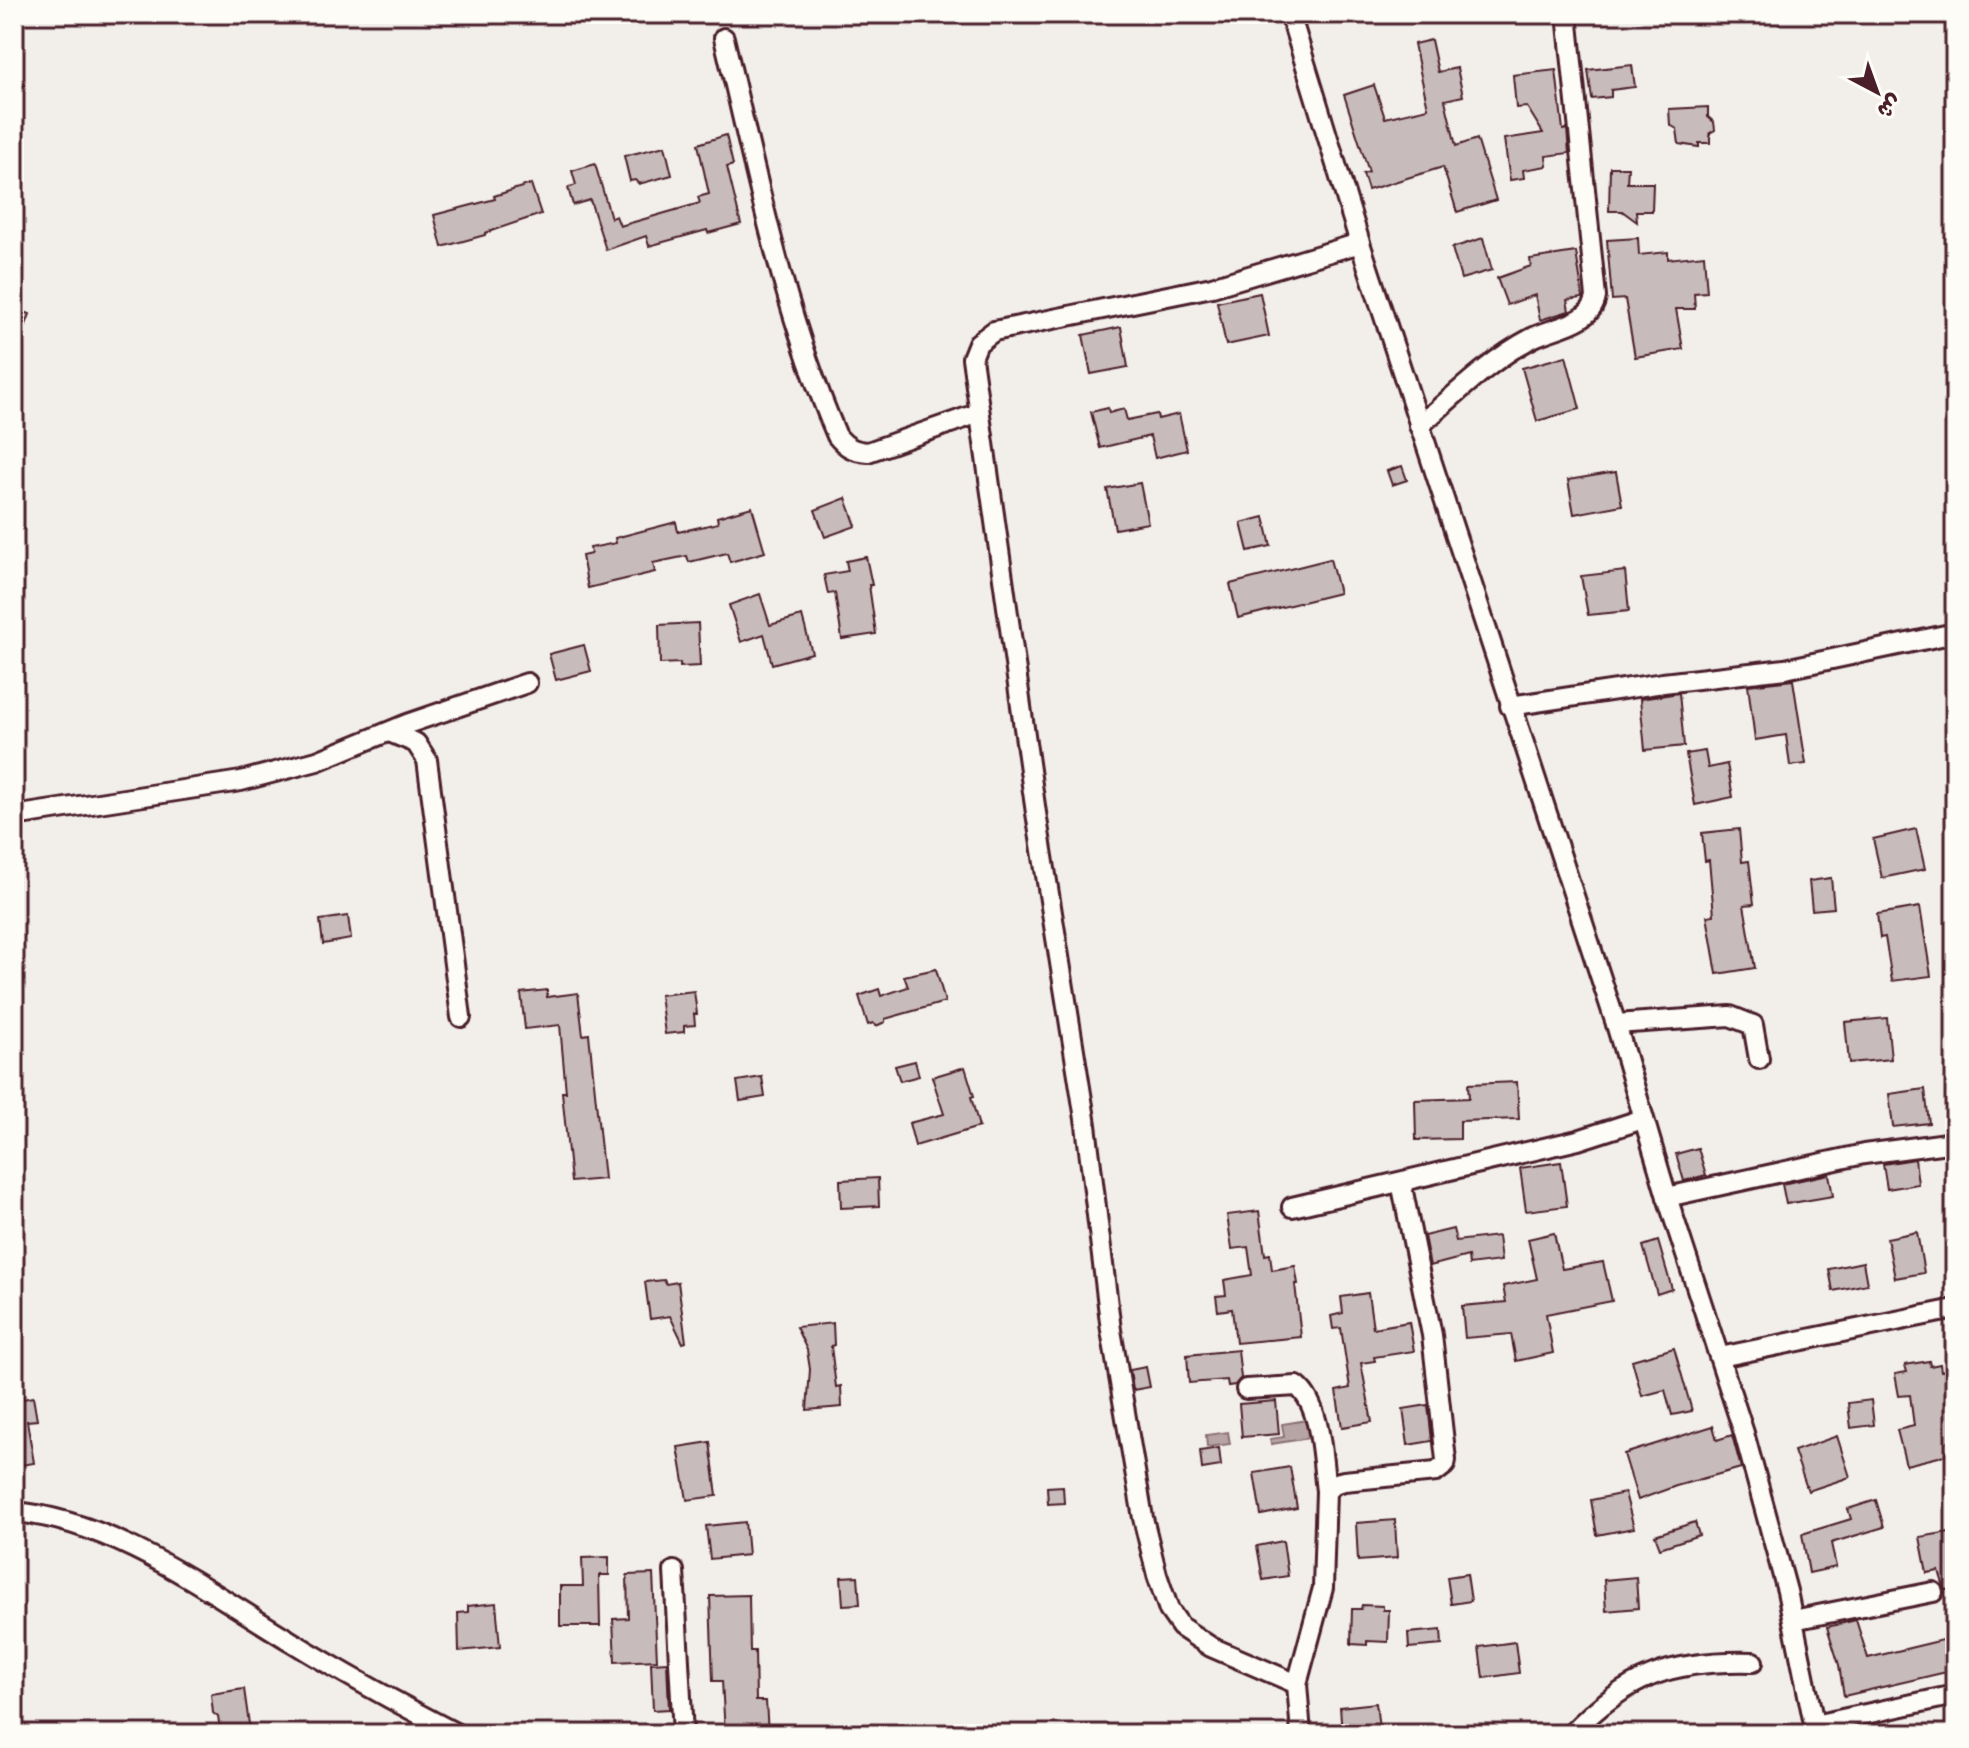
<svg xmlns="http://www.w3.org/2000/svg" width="1969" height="1748" viewBox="0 0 1969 1748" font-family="Dekko,'Playpen Sans Arabic',sans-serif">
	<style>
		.water { fill: #b7a5a6; stroke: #8b6f75; stroke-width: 2 }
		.building { fill: #c8bbbb; stroke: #4a1f2b; stroke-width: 2 }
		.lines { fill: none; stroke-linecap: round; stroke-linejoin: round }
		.minor-casing { stroke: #4a1f2b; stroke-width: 24 }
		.minor { stroke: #fdfcf7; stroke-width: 18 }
	</style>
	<rect width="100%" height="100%" fill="#f2efeb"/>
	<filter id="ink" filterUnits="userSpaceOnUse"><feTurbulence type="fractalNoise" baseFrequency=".0125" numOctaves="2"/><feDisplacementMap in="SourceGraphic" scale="16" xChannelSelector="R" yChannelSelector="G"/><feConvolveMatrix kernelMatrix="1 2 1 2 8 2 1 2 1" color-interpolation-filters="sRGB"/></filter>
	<g filter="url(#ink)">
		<!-- water -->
		<g class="water">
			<polygon points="1314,1419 1316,1437 1271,1444 1270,1439 1284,1437 1282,1424"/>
			<polygon points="1228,1432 1230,1444 1207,1447 1206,1435"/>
		</g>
		<!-- building -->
		<g class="building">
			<polygon points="1431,40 1438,72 1457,68 1463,96 1445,100 1456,146 1477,139 1496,200 1457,212 1443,167 1368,190 1363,174 1369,172 1344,95 1374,85 1385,118 1428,108 1414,44"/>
			<polygon points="1632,65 1635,87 1611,90 1611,97 1592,99 1588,70"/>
			<polygon points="1556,70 1563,130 1567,129 1569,153 1546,156 1547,166 1523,170 1524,178 1510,180 1504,139 1543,133 1527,107 1516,108 1513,75"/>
			<polygon points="1708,107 1708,117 1714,122 1715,130 1710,133 1710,143 1699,143 1699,147 1679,144 1677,129 1670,125 1669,109"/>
			<polygon points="726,135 733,165 727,167 741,224 708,233 707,230 649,246 646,236 606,250 590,200 573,205 568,188 576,185 572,171 595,164 611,218 616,216 620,226 700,203 698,197 709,194 698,144"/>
			<polygon points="665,146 672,175 639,184 635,180 630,181 624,156"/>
			<polygon points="1610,167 1628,167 1627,183 1653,183 1652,211 1636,211 1637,222 1622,211 1609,211"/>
			<polygon points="531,184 541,214 485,233 485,235 442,247 434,215 495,199 494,196"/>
			<polygon points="1483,238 1492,270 1461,279 1452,248"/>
			<polygon points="1638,238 1639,255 1668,252 1668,259 1704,255 1707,292 1694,293 1695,309 1676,309 1683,349 1635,357 1625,299 1612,300 1607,240"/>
			<polygon points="1576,252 1583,298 1567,300 1569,311 1540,320 1535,295 1507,305 1497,278 1531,266 1530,259"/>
			<polygon points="1260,293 1269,336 1226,345 1217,302"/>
			<polygon points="14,308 30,314 15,354 14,354"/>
			<polygon points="1121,327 1128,367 1091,374 1083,335"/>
			<polygon points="1566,356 1580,409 1537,421 1522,368"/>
			<polygon points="1108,408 1109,413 1124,409 1127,420 1157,414 1158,419 1179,414 1187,450 1155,458 1150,436 1100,448 1091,412"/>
			<polygon points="1402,466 1407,480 1392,485 1387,471"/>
			<polygon points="1616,472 1622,505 1574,514 1568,480"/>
			<polygon points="1140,483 1148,523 1115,529 1107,489"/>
			<polygon points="846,498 856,526 825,537 815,510"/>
			<polygon points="752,507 765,552 730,562 727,553 689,562 687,556 653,563 655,572 588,588 582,556 591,554 590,548 616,543 615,538 676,522 678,532 718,523 717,517"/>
			<polygon points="1264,517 1271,546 1248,551 1241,523"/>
			<polygon points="866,557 872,585 869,585 876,634 842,639 835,593 828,594 824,575 848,571 846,561"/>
			<polygon points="1330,559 1339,593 1238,618 1230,584"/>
			<polygon points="1625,571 1629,611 1588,615 1581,576"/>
			<polygon points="760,594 770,625 802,616 812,653 772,664 764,634 741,642 729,605"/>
			<polygon points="698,623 700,666 680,667 680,663 660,664 659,625"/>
			<polygon points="584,645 591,671 556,680 549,654"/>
			<polygon points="1793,680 1806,764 1790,766 1786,735 1755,740 1748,685"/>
			<polygon points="1679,693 1684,746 1645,750 1640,699"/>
			<polygon points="1705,751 1708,768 1727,764 1733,797 1695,805 1686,754"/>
			<polygon points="1739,829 1742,862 1749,861 1754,904 1744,905 1755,968 1717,974 1707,916 1714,915 1709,860 1705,861 1702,833"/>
			<polygon points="1916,829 1925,869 1882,878 1873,839"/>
			<polygon points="1831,878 1834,908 1812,910 1809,881"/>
			<polygon points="1920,907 1931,976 1892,981 1885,937 1880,938 1877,914"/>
			<polygon points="348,916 351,939 323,944 320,920"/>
			<polygon points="936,969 945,1002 885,1019 885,1022 876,1026 873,1023 868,1025 859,996 879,989 881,996 908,987 904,976"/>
			<polygon points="547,990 547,997 578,993 583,1035 589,1034 604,1179 571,1182 562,1092 566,1092 560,1025 525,1029 521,993"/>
			<polygon points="694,991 697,1014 694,1014 695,1025 684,1026 684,1032 665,1034 660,995"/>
			<polygon points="1887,1018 1891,1059 1849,1063 1845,1022"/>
			<polygon points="915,1061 919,1076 900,1081 895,1066"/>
			<polygon points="965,1067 974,1096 971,1097 979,1127 915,1146 909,1123 944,1114 932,1077"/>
			<polygon points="762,1077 765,1097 740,1101 737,1081"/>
			<polygon points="1517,1082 1519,1119 1460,1121 1460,1139 1416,1140 1415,1100 1469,1098 1468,1084"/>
			<polygon points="1925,1089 1929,1123 1893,1127 1889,1094"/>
			<polygon points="1698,1148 1706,1175 1684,1181 1676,1154"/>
			<polygon points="1915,1159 1918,1184 1887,1189 1883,1164"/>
			<polygon points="1561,1162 1567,1206 1526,1211 1520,1168"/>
			<polygon points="1829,1174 1833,1196 1786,1204 1782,1184"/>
			<polygon points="878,1178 879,1206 841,1208 840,1180"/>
			<polygon points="1259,1211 1265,1255 1270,1254 1272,1270 1295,1266 1298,1284 1295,1284 1301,1337 1236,1343 1232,1309 1218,1311 1216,1296 1226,1295 1224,1280 1252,1275 1248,1247 1232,1249 1227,1215"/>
			<polygon points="1453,1229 1456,1241 1498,1236 1501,1261 1469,1265 1468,1256 1430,1266 1424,1236"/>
			<polygon points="1917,1232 1924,1273 1895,1278 1887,1238"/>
			<polygon points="1554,1233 1562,1269 1603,1262 1612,1301 1546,1314 1553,1353 1516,1361 1511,1334 1465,1338 1462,1306 1506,1302 1503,1286 1537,1279 1528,1239"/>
			<polygon points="1658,1241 1672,1289 1657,1294 1643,1246"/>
			<polygon points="1863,1262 1867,1284 1833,1291 1829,1269"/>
			<polygon points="664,1280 666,1284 678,1282 686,1342 683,1343 670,1316 650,1319 645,1282"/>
			<polygon points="1368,1293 1373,1328 1409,1322 1414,1351 1374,1357 1375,1361 1361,1363 1372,1422 1342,1427 1336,1391 1350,1388 1341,1328 1333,1329 1331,1316 1343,1313 1341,1297"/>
			<polygon points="833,1323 834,1345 831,1346 836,1387 841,1386 842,1407 807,1410 810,1369 807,1350 796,1327"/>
			<polygon points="1674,1348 1692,1411 1672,1415 1665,1390 1642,1396 1632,1360"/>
			<polygon points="1238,1350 1241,1378 1235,1385 1228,1386 1227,1380 1189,1383 1187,1355"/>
			<polygon points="1929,1361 1930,1366 1940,1364 1941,1371 1955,1368 1955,1441 1948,1442 1951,1454 1906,1465 1897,1430 1914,1426 1910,1395 1899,1396 1895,1374 1907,1372 1905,1365"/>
			<polygon points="1146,1367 1150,1387 1133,1390 1130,1370"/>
			<polygon points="14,1390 22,1390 23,1399 33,1397 37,1420 27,1421 34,1463 14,1466"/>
			<polygon points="1871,1400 1874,1425 1851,1428 1848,1403"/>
			<polygon points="1276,1401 1279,1434 1242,1437 1239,1404"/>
			<polygon points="1428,1405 1432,1441 1408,1445 1403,1409"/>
			<polygon points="1713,1426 1717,1440 1732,1435 1741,1468 1676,1486 1638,1500 1624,1454"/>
			<polygon points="1837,1436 1850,1477 1808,1491 1794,1451"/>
			<polygon points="710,1442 717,1496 687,1500 678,1447"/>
			<polygon points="1219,1448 1221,1466 1202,1469 1200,1451"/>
			<polygon points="1290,1467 1297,1508 1261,1515 1254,1473"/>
			<polygon points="1063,1486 1064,1503 1048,1504 1047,1487"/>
			<polygon points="1625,1493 1634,1528 1597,1535 1591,1500"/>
			<polygon points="1876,1500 1884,1527 1831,1543 1836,1567 1809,1573 1802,1534 1851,1519 1848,1509"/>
			<polygon points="1395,1520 1397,1558 1358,1561 1356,1523"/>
			<polygon points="745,1522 748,1555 710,1559 706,1526"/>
			<polygon points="1695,1522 1699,1535 1660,1548 1655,1535"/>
			<polygon points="1955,1531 1955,1589 1945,1590 1939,1571 1927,1573 1920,1537"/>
			<polygon points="1283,1541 1288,1576 1263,1580 1257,1546"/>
			<polygon points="609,1557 609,1575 599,1575 600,1626 560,1626 560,1586 583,1586 582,1558"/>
			<polygon points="653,1574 657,1660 615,1662 613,1619 628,1618 627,1575"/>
			<polygon points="1467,1574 1471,1601 1451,1604 1447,1577"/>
			<polygon points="858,1576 860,1604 843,1605 841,1577"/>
			<polygon points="1636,1577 1638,1608 1606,1611 1604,1580"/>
			<polygon points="749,1595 750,1651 755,1651 756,1701 766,1701 768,1734 725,1734 722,1681 713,1681 710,1596"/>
			<polygon points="496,1603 500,1647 459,1651 458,1613 468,1612 468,1606"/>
			<polygon points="1362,1605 1383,1606 1383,1610 1389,1610 1388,1642 1367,1641 1367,1645 1351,1644 1352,1609 1361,1609"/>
			<polygon points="1856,1620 1868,1658 1955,1637 1955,1670 1844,1696 1839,1665 1827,1627"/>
			<polygon points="1441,1630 1442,1645 1409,1648 1408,1633"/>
			<polygon points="1515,1642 1519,1673 1483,1678 1479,1647"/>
			<polygon points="667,1662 669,1709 653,1710 651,1663"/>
			<polygon points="244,1689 250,1731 221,1734 218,1717 213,1713 211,1694"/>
			<polygon points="1376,1703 1379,1729 1342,1733 1340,1707"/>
		</g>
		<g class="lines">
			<!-- minor casing -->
			<g class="minor-casing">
				<g id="minor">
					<polyline points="1290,14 1360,243 1616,1024 1667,1197 1744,1433 1787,1591 1816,1734"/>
					<path d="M 724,38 C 756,172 782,308 837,436 C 846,447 853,451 868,452 L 979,413"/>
					<path d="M 1419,426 C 1455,395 1490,360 1532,338 C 1553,327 1592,324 1596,297 L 1567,14"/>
					<polyline points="1510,706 1663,683 1785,669 1955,633"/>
					<polyline points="389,732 416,743 427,760 461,1017"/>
					<polyline points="14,816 241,781 317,761 407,724 527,683"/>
					<polyline points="1616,1024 1730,1016 1753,1025 1759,1059"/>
					<polyline points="1667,1197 1864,1154 1955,1142"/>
					<polyline points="1292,1207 1578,1140 1643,1119"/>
					<polyline points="1720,1357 1955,1309"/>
					<path d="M 1246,1389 L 1297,1386 C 1322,1406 1322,1461 1326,1491"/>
					<path d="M 14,1512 C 114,1520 209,1592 292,1642 C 346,1675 401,1705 457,1734"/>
					<polyline points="674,1571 683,1734"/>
					<polyline points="1793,1620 1933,1592"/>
					<polyline points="1297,1684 1211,1647 1181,1627 1169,1610 1157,1575 1143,1518 1111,1330 1086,1125 1036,813 972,358 978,343 994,331 1212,287 1360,243"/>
					<polyline points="1814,1725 1955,1695"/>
					<polyline points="1301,1734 1297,1684 1323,1588 1326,1491 1336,1483 1344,1481 1436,1472 1445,1465 1446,1460 1432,1335 1401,1182"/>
					<path d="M 1571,1734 C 1627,1675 1673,1660 1753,1662"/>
				</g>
			</g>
			<!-- minor -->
			<use href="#minor" class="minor"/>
		</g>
	</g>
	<!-- margin -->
	<rect width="1969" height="1748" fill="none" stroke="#fdfcf7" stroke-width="48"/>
	<rect x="24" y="24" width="1921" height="1700" fill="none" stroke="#4a1f2b" stroke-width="3" filter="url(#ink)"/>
	<!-- north arrow -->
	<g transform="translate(1877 92) rotate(139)" stroke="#fdfcf7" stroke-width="6" paint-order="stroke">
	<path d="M0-6L14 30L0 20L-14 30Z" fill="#4a1f2b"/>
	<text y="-12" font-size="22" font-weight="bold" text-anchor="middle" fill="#4a1f2b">ش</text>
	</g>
</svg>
